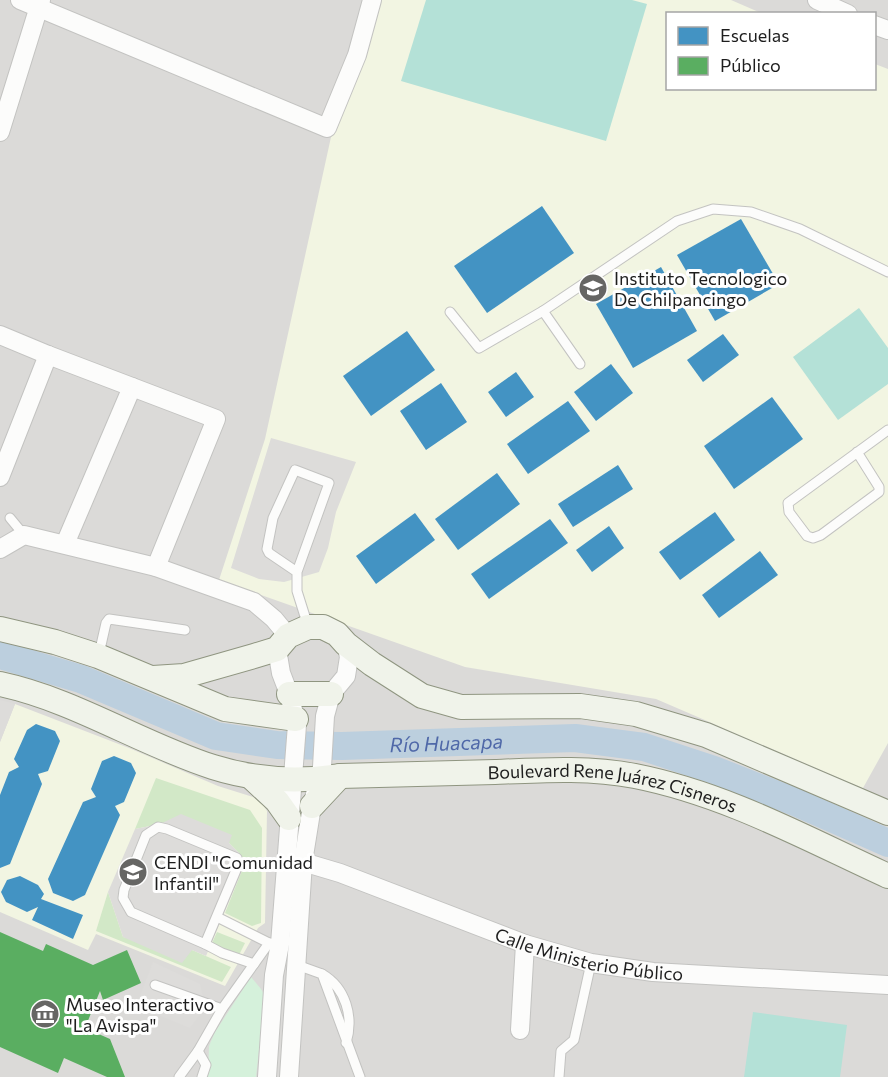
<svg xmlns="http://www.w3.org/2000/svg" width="888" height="1077" viewBox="0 0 888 1077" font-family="Commissioner,sans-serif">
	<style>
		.residential { fill: #dbdad8; fill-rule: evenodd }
		.education { fill: #f2f5e2 }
		.grass { fill: #d2e8c7 }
		.park { fill: #d5f1db }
		.pitch { fill: #b4e1d7 }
		.parking { fill: #dddcda }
		.schools { fill: #4393c3 }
		.public { fill: #5aae61 }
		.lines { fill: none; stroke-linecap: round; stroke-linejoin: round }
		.river { stroke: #bccfde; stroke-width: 28 }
		.service-casing { stroke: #c3c3c1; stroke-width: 11 }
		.minor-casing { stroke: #c3c3c1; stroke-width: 20 }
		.secondary-casing { stroke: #8f9580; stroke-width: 26 }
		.service { stroke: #fcfcfb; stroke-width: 9 }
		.minor { stroke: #fcfcfb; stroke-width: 18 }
		.secondary { stroke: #f0f3ea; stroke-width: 24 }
		.labels { text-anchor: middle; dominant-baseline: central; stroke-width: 6; stroke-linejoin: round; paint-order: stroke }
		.poi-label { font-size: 18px; fill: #1e1e1e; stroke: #fff; text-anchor: start }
		.street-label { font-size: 18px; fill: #1e1e1e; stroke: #fff }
		.water-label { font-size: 20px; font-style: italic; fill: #4f68a8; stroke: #fff }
	</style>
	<rect width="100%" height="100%" fill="#ecebe6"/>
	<!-- residential -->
	<path class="residential" d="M 0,0 L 888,0 L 888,1077 L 0,1077 ZM 668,14 L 874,14 L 874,88 L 668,88 Z"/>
	<!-- education -->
	<g class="education">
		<polygon points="380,0 731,0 761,13 668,14 668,88 874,88 875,64 888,69 888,743 863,788 656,699 465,667 219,580 265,439 331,137"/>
		<polygon points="15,704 129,748 218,786 253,797 263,805 267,811 265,923 258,928 225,986 96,934 88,950 0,912 0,742"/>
	</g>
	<!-- grass -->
	<g class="grass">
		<polygon points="156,778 250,810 262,828 261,923 252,926 225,913 243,868 239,853 229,843 160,824 135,829"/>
		<polygon points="108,892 123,937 192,950 231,967 222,982 96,931"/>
		<polygon points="217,932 245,943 239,955 212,943"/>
	</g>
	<!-- park -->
	<polygon class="park" points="251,977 261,989 265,996 256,1077 208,1077 209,1046 215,1032"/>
	<!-- pitch -->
	<g class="pitch">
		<polygon points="426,0 632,0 647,4 606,141 401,81"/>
		<polygon points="859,308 888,348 888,384 838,420 793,357"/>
		<polygon points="753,1012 847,1025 840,1077 744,1077"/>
	</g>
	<!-- parking -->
	<g class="parking">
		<polygon points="271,438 356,462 336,512 328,548 319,572 284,582 259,579 231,568"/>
		<polygon points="0,700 15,704 0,742"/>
		<polygon points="181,814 232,835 229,843 239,853 243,868 206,956 192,950 182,963 123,937 108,892 135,829 160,824"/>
		<polygon points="153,962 200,984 204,1001 209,1003 190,1028 136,1006"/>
	</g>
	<!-- schools -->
	<g class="schools">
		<polygon points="542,206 574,253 487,313 454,266"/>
		<polygon points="741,219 779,284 715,321 677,255"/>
		<polygon points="661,267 697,331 633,368 596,304"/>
		<polygon points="407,331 435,370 371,416 343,376"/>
		<polygon points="723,334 739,355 703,382 687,360"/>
		<polygon points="611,364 633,393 596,421 574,392"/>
		<polygon points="516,372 534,397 506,417 488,392"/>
		<polygon points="441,383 467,422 426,450 400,411"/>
		<polygon points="772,397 803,439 734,489 704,446"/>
		<polygon points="568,401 590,431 528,474 507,444"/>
		<polygon points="618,465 633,489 573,527 558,504"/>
		<polygon points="497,473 520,504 458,550 435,519"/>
		<polygon points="715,512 735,540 680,580 659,552"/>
		<polygon points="415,513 435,540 376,584 356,556"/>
		<polygon points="550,519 568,543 489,599 471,574"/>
		<polygon points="609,526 624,548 592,572 576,550"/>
		<polygon points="760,551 778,575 719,618 702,595"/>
		<polygon points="36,724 55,731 60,741 48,771 38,774 42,784 10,864 0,868 0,795 9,772 19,767 14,759 27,730"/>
		<polygon points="114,756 131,763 136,773 124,802 115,806 120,815 85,895 73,901 53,893 48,879 83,802 96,797 91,789 102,761"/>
		<polygon points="20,876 38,885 44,894 41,899 83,915 73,939 32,920 38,907 27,912 6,902 1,892 7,880"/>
	</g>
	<!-- public -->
	<polygon class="public" points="0,932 43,951 46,944 93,965 127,950 141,983 103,1000 100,991 85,1028 110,1039 125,1077 107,1077 64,1058 58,1073 0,1047"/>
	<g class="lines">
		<!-- river -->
		<path class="river" id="s1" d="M 0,655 L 81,679 L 216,736 L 277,745 L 342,746 L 575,738 L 644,747 L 714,770 L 795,802 L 888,843"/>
		<!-- service casing -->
		<g class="service-casing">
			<g id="service">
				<polyline points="543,311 580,364"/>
				<polyline points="450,312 479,348 543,311 677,221 713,209 751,212 800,229 888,272"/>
				<polyline points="857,452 879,487 879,492 821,535 813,538 807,536 789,512 788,503 888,430"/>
				<polyline points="10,518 24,535"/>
				<polyline points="297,572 269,553 267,549 273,518 295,470 329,483 297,572 297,591 308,626"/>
				<polyline points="99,654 106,623 109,619 185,630"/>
				<polygon points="158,827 167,829 237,858 239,863 205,944 131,912 123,898 124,890 146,835"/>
				<polyline points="217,917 269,943"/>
				<polyline points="205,944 222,953 254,964"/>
				<polyline points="297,965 322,974 360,1077"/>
				<path d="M 322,974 C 346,988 354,1017 346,1043"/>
				<polyline points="155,985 222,1009"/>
				<polyline points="198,1051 206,1065 202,1077"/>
				<polyline points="179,1077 198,1051 222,1009 269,943 280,944"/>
				<polyline points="559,1077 561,1051 574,1040 591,963"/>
			</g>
		</g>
		<!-- minor casing -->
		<g class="minor-casing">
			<g id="minor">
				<polyline points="20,0 327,128 357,55 372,0"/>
				<polyline points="817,0 848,14"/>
				<polyline points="874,25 888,30"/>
				<polyline points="0,132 41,0"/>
				<polyline points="0,335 48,355 216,419 156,567"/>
				<polyline points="0,477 48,355"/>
				<polyline points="65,544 132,387"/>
				<polyline points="0,549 24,535 156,567 254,602 274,619 288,636"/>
				<path id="s2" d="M 303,862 L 340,873 L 525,944 L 591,963 L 653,972 L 888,985"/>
				<polyline points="520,1030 525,944"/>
				<polyline points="267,1077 274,975 280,944 297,725 289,694 281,673 277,649"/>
				<polyline points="289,1077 303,862 312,806 322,767 325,716 331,694 346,676 349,657 346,644"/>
			</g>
		</g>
		<!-- secondary casing -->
		<g class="secondary-casing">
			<g id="secondary">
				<polyline points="0,629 55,642 98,656 225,709 296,719"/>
				<polyline points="153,678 184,676 254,656 277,649 288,636 308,627 323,627 337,634 346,644 372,664 422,696 461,707 580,706 636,714 706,735 888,813"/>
				<path id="s3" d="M 0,684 C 75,700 141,744 213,767 C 254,780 299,782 340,776 C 392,775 443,773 495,772 C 542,770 589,767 635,776 C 726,794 805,838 888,876"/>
				<polyline points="289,694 331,694"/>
				<polyline points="250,776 277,801 289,818"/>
				<polyline points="312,806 340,776"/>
			</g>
		</g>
		<!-- service -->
		<use href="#service" class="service"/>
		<!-- minor -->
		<use href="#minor" class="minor"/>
		<!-- secondary -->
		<use href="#secondary" class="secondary"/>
	</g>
	<!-- icons -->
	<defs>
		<g id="university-disc" transform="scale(1.5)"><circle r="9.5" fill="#666664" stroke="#fff"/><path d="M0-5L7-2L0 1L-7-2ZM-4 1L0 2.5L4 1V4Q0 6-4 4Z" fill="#fff"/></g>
		<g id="school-disc" transform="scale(1.5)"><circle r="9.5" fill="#666664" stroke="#fff"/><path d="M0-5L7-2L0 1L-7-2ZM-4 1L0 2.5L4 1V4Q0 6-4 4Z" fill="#fff"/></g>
		<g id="museum-disc" transform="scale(1.5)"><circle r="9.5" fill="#666664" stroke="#fff"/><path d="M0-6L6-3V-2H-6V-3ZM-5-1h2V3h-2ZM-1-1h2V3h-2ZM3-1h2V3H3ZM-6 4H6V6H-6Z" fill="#fff"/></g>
	</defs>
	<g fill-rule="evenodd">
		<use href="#university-disc" x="593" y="288"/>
		<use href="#school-disc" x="133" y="872"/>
		<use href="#museum-disc" x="45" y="1014"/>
	</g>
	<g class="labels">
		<!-- poi labels -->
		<g class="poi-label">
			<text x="614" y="278">Instituto Tecnologico<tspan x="614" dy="21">De Chilpancingo</tspan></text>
			<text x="154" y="862">CENDI "Comunidad<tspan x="154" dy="21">Infantil"</tspan></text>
			<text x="66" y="1004">Museo Interactivo<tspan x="66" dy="21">"La Avispa"</tspan></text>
		</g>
		<!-- street labels -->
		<g class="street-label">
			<text stroke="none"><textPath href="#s3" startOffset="632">Boulevard Rene Juárez Cisneros</textPath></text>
			<text stroke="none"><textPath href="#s2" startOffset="302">Calle Ministerio Público</textPath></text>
		</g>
		<!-- water labels -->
		<g class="water-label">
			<text stroke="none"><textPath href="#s1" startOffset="462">Río Huacapa</textPath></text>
		</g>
	</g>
	<!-- legend -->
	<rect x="666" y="12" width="210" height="78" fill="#ffffff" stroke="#a5a5a5" stroke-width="1.5"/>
	<rect x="678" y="27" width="30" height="18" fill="#4393c3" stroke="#a5a5a5" stroke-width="1.5"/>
	<text x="720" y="42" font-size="18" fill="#1e1e1e">Escuelas</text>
	<rect x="678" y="57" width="30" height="18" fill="#5aae61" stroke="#a5a5a5" stroke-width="1.5"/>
	<text x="720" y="72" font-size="18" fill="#1e1e1e">Público</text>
</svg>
